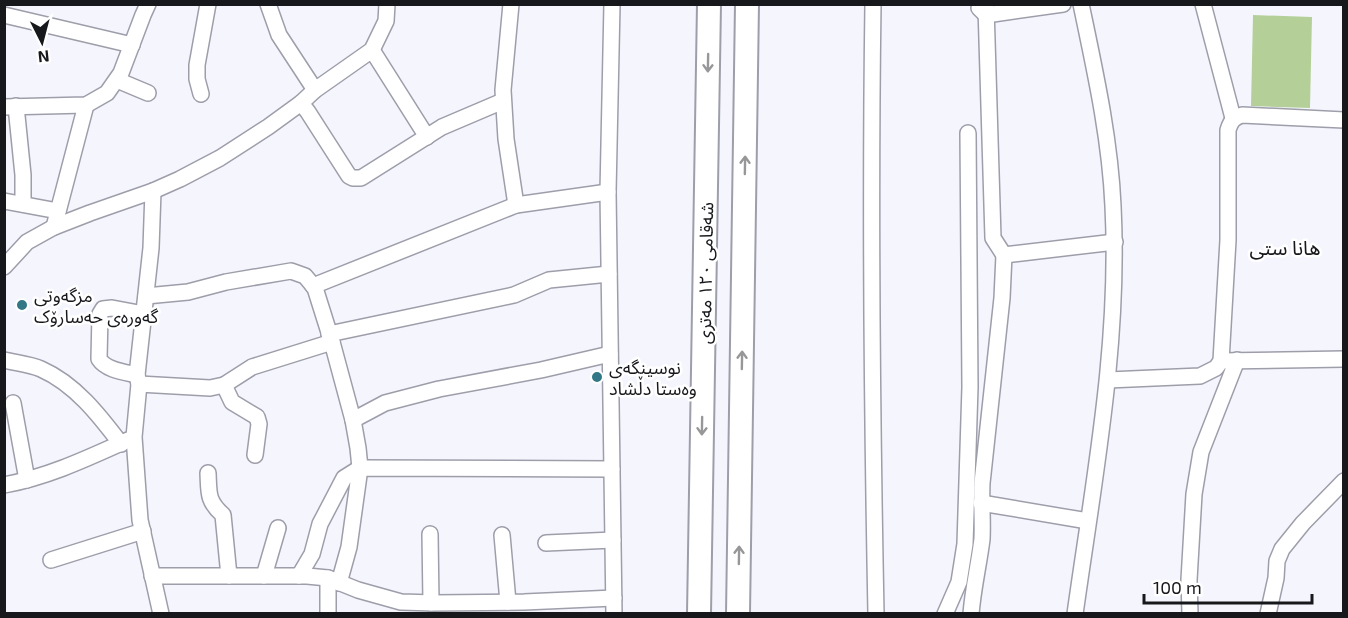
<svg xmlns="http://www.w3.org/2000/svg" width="1348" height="618" viewBox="0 0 1348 618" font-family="'Exo 2','Noto Sans Arabic',sans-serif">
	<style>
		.green { fill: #b4d098 }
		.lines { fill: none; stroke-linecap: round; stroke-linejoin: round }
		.minor-casing { stroke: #9d9eaa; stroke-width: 18 }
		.highway-casing { stroke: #9d9eaa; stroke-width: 26 }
		.minor { stroke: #fff; stroke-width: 15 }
		.highway { stroke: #fff; stroke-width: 22 }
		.oneway { stroke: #979799 }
		.poi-dot { fill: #327785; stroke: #fff; stroke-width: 2 }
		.labels { text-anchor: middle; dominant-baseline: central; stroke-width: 5; stroke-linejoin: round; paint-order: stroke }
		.street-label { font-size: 18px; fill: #17181c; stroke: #fff }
		.poi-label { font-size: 18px; fill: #17181c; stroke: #fff; text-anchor: start }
		.neighbourhood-label { font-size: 20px; fill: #17181c; stroke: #fff }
	</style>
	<rect width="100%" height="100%" fill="#f5f6fd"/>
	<!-- green -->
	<polygon class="green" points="1253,15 1312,17 1310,108 1251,106"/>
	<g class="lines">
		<!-- minor casing -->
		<g class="minor-casing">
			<g id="minor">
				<polyline points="268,4 279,35 315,90"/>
				<polyline points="511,4 503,90 506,139 516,205"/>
				<polyline points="612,4 608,192 614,614"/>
				<path d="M 873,4 C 870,208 872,410 876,614"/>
				<polyline points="985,4 986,7 993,238 1004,255 1115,242"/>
				<polyline points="1203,4 1233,118"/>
				<polyline points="979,8 986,15 1063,4"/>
				<polyline points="4,15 132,45"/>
				<polyline points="372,50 427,137"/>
				<polyline points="117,80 148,93"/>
				<polyline points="201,94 197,79 197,65 208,4"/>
				<polyline points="301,103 308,112 349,176 353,178 361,178 442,127 503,101"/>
				<polyline points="16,106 23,175 23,204"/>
				<polyline points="4,107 86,105 107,93 121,73 143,15 148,4"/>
				<polyline points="153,191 151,248 137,375 139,384 134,437 140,520 161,614"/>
				<polyline points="4,201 58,211"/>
				<polyline points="54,227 86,105"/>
				<polyline points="4,267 27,242 54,227 90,213 153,191 180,179 220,158 268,127 301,103 315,90 372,50 386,21 387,4"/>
				<polyline points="313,286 516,205 608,192"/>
				<polyline points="146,296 188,292 226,282 291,271 305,276 315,288 332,342 353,420 358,448 360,468 349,547 339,583"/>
				<polyline points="329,334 514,295 549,280 609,274"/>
				<path d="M 4,360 C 16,363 30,364 41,369 C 75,384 99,415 121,444"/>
				<path d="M 1221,361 L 1228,240 L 1228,130 C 1231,121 1233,118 1242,115 L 1344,120"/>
				<path d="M 137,375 C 124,372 106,370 99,359 L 100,314 L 103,309 L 112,308 L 144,314"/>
				<polyline points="1108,380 1200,376 1216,368 1221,361 1344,359"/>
				<polyline points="139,384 210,388 224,385 252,367 332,342"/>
				<polyline points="224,385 232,402 257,417 259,424 255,455"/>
				<polyline points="13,403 27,480"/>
				<polyline points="353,420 385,403 439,389 541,370 610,354"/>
				<path d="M 208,473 C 209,493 207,501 223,515 L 229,576"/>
				<path d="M 4,485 C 48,477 88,458 128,440"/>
				<polyline points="981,503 1088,521"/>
				<polyline points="430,534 431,603"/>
				<polyline points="502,535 508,602"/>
				<polyline points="546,543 613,540"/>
				<polyline points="51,560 143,531"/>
				<polyline points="152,576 307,576 328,578 358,590 401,602 434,603 524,602 614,598"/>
				<polyline points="264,576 278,528"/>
				<polyline points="299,576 312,554 320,524 344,478 360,468 612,469"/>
				<polyline points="328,578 328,614"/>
				<polyline points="945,614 959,582 965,544 970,387 968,133"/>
				<path d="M 971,614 C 973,588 979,564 982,539 C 983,521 981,501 982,483 L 1002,298 L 1004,255"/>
				<path d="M 1075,614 C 1094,478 1120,344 1113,206 C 1110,138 1095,71 1081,4"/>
				<polyline points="1190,614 1189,580 1194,494 1201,452 1237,360"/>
				<polyline points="1268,614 1276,578 1277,561 1282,549 1303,523 1344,481"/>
			</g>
		</g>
		<!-- highway casing -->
		<g class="highway-casing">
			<g id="highway">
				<polyline points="699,614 709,4"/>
				<polyline points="738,614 747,4"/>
			</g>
		</g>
		<!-- minor -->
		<use href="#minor" class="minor"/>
		<!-- highway -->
		<use href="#highway" class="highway"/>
	</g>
	<!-- one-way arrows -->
	<defs><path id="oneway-shaft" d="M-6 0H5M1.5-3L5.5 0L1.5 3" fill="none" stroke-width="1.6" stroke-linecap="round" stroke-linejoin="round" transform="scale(1.5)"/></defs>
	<g class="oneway">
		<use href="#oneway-shaft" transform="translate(708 63) rotate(91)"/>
		<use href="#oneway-shaft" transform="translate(745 165) rotate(-89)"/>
		<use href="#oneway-shaft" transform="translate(742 360) rotate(-89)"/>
		<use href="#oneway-shaft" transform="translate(702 426) rotate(91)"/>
		<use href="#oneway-shaft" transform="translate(739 555) rotate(-89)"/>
	</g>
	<!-- markers -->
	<g class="poi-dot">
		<circle cx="22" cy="305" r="6"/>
		<circle cx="597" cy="377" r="6"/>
	</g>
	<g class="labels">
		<!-- street labels -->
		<g class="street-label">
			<text transform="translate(705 273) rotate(-89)">شەقامی ١٢٠ مەتری</text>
		</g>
		<!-- poi labels -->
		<g class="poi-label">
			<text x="34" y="295">مزگەوتی<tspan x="34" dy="21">گەورەی حەسارۆک</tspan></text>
			<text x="609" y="367">نوسینگەی<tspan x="609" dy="21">وەستا دڵشاد</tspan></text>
		</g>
		<!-- neighbourhood labels -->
		<g class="neighbourhood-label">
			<text x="1285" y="247">هانا ستى</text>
		</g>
	</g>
	<!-- border -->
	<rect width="1348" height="618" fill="none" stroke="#17181c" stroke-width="12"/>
	<!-- north arrow -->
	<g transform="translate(42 42) rotate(174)" stroke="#ffffff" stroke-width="4.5" paint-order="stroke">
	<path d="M0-4.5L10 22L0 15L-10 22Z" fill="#17181c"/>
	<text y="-9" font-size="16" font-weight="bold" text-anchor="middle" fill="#17181c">N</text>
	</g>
	<!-- scale -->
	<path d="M1144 594v9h168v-9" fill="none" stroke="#17181c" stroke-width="3"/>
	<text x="1153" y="594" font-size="18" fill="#17181c" stroke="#ffffff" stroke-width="4.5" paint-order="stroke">100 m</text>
</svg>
